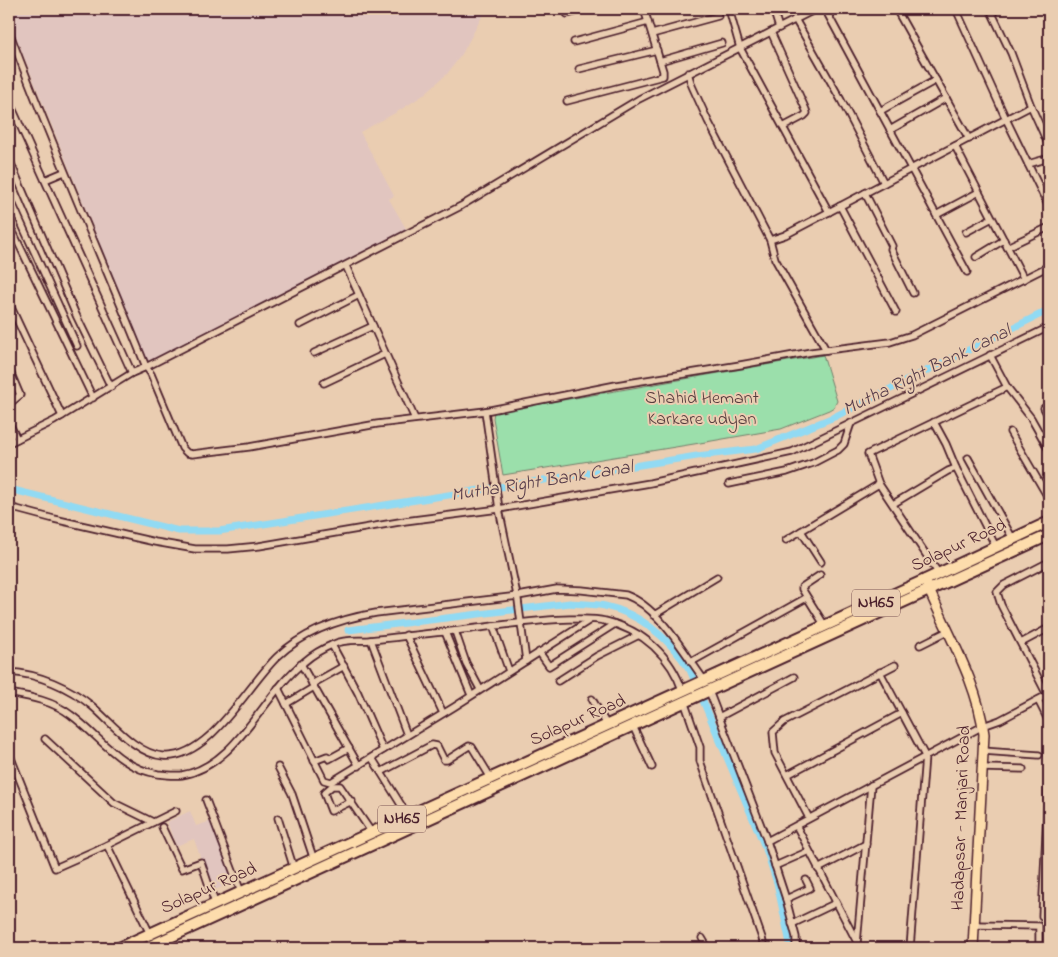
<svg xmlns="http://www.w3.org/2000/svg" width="1058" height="957" viewBox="0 0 1058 957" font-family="'Indie Flower',sans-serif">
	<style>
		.built { fill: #e1c5bf }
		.green { fill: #9bdfab; stroke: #727f6b }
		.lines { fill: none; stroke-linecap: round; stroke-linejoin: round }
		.canal { stroke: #91daf3; stroke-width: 7 }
		.street-casing { stroke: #4a1f2b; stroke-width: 9 }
		.primary-casing { stroke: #4a1f2b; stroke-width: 12 }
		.highway-casing { stroke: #4a1f2b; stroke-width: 14 }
		.street { stroke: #eacdb1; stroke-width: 5.5 }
		.primary { stroke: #fddcac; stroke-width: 9 }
		.highway { stroke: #fddcac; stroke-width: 10 }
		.labels { text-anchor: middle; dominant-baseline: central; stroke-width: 4; stroke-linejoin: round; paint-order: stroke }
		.shield { fill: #eacdb1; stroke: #7a5353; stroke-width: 1 }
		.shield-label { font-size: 16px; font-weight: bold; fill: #4a1f2b }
		.park-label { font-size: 18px; fill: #563c3e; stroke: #eacdb1 }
		.street-label { font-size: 18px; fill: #4a1f2b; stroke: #eacdb1 }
		.water-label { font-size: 19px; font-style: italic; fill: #553b49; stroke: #eacdb1 }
	</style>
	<rect width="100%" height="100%" fill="#eacdb1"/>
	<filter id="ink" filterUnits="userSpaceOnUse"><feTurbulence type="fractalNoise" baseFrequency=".02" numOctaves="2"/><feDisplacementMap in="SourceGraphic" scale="10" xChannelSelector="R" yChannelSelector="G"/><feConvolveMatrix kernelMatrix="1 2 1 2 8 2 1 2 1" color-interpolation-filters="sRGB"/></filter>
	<g filter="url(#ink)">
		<!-- built -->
		<g class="built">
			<polygon points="9,9 486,9 462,54 447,74 422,96 397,112 360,132 394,196 389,199 408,232 148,363 9,20"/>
			<polygon points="190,811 196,826 211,821 235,882 212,891 194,839 176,846 167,822"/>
		</g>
		<!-- green -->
		<polygon class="green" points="823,355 837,401 834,407 829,410 781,429 700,443 503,475 493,418 494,412"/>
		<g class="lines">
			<!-- canal -->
			<g class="canal">
				<polyline points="9,489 179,531 219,531 697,456 756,449 834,417 1049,310"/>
				<path d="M 348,630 L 570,603 C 581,604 594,604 605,606 C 642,614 670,640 690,670 L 767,852 L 777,883 L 791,948"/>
			</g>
			<!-- street casing -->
			<g class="street-casing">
				<g id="street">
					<polyline points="729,9 740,48 829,212"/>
					<polyline points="773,9 779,28"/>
					<polyline points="825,9 967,272"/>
					<polyline points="896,9 969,139"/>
					<polyline points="956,9 1006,119 1049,207"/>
					<polyline points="990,9 1011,53 1031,106 1049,146"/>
					<polyline points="567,14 587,9"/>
					<polyline points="795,19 841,100 884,183"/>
					<path d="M 9,31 C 51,144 101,255 146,367 L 461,206 L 639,99 L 816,9"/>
					<polyline points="771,32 806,110 807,113 804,116 783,127"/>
					<polyline points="652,34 718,16"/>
					<polyline points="574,42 648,22"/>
					<polyline points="660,61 722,43"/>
					<polyline points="579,69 657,50"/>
					<polyline points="688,73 692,86 708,121 770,240"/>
					<polyline points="9,101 132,373"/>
					<polyline points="567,101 663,76 663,71 644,9"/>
					<polyline points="880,111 936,80"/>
					<polyline points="890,130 946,98"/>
					<polyline points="955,146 1024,279"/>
					<polyline points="9,159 76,315 111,387"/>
					<polyline points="1028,164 1049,158"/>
					<polyline points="45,180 64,172"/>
					<polyline points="865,193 892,246 891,249 913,293"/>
					<polyline points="9,196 77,346"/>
					<polyline points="840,206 896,312"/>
					<polyline points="936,215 979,192"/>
					<polyline points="13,232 93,398"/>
					<polyline points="966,232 992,218"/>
					<polyline points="1007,247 1049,227"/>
					<polyline points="976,257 1004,240"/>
					<polyline points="346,266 415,419"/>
					<polyline points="9,303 62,416"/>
					<polyline points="300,325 359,295"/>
					<polyline points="826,350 775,259 770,240 785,235 1031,106"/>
					<polyline points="314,353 373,326"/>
					<polyline points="990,355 1007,387 1031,418 1049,450"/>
					<polyline points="9,369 20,395 9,404"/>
					<polyline points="324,383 385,354"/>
					<polyline points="1044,408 1049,417"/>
					<polyline points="485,411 499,509 518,600 526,661"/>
					<polyline points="934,422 946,444 956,468 996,547"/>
					<polyline points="9,423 17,439"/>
					<polyline points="1010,432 1049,499"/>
					<polyline points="9,443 54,421 132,373 146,367 151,374 182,448 187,453 192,454 249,447 377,424 485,411 616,385 740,365 811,352 890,342 912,335 1049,266"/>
					<polyline points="968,458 1013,539"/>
					<polyline points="729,484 787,472 813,463 838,450 844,444 851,423"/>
					<polyline points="893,504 948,471 956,468"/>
					<polyline points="9,507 54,519 155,542 195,549 228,549 259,546 405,521 499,509 650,483 792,452 1049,327"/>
					<polyline points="801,531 821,562"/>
					<polyline points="786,540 879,484"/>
					<polyline points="939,574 879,484 868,454 1007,387"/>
					<polyline points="820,575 802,587 802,589 825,626"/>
					<polyline points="654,615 717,577"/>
					<polyline points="493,626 509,671"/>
					<polyline points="455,631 466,663 480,689"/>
					<polyline points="445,632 471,695"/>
					<polyline points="406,635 443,713"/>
					<polyline points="371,640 407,735"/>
					<polyline points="1021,643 1049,628"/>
					<polyline points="332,645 358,693 383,750"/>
					<polyline points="920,645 948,631"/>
					<polyline points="539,652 549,666 615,624"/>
					<polyline points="691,662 806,598"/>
					<polyline points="301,664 359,766"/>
					<path d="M 9,672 C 39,674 69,687 92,706 C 111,722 136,754 163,756 C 209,760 247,686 277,657 C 304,631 339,619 376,613 L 518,596 L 557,589 L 582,590 L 626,595 C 659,607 685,654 705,681"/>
					<polyline points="880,672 925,756 910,948"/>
					<polyline points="558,681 597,656 639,635"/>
					<polyline points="312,684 344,666"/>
					<polyline points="278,688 324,780 331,782 454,707 590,620"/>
					<polyline points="709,691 767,841 786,899 796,937 796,948"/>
					<path d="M 9,693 C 31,697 53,701 71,715 C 101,737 119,768 158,774 C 166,775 174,776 182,775 C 237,766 263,694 304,662 C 312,655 324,648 334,644 C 345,639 358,641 369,640 C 394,638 419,634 444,632 C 486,628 528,620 570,619 C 582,619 594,618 605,621 C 643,630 671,656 683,692"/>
					<polyline points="1047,695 1001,605 997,592 1004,585 1049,562"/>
					<polyline points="592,699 607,725"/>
					<polyline points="1038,700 1049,722"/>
					<polyline points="684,701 700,747 700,761 762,938 764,948"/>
					<polyline points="286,704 314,687"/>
					<polyline points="719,717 794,677"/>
					<polyline points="633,726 652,767"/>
					<polyline points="45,739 114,803 153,822"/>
					<polyline points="983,751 1039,755"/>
					<polyline points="9,753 55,868 107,845 176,811"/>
					<polyline points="372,758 408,816"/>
					<polyline points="314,761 327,756 329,759 349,748"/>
					<polyline points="278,767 292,794 314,860"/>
					<polyline points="982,768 1023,769"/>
					<polyline points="381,772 432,745 437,746 444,760 447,760 469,746 472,747 491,778"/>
					<polyline points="787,775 902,713"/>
					<polyline points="206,800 241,892"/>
					<polyline points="352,801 331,811 324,793 332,786 340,786 372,833"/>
					<polyline points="278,818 294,869"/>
					<polyline points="809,818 775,753 773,732 784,722 895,665"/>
					<polyline points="162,827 182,869 201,862 215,903"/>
					<polyline points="797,827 860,948"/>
					<polyline points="767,841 983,726 1000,720 1049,694"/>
					<polyline points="107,845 151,936"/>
					<polyline points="775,866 809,851"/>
					<polyline points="818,869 866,844"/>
					<polyline points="786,899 810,888 806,880"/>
					<polyline points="1042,916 1049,770"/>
					<polyline points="792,924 836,903"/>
					<polyline points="974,925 1039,926 1039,948"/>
					<polyline points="702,938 708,948"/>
					<polyline points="857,943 871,785"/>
				</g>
			</g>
			<!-- primary casing -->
			<g class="primary-casing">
				<path id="primary" d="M 925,580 C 945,630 977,679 984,734 L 973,948"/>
			</g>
			<!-- highway casing -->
			<g class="highway-casing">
				<g id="highway">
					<polyline points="119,948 925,580 1049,522"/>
					<polyline points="146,948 1049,535"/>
				</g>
			</g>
			<!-- street -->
			<use href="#street" class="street"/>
			<!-- primary -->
			<use href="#primary" class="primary"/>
			<!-- highway -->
			<use href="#highway" class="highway"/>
		</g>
	</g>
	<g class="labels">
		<!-- shield labels -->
		<g class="shield">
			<rect x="852" y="589.5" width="48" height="27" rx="4"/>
			<rect x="378" y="805.5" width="48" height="27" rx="4"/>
		</g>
		<g class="shield-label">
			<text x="876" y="603">NH65</text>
			<text x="402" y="819">NH65</text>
		</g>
		<!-- park labels -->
		<g class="park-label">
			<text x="702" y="399">Shahid Hemant<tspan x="702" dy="21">Karkare udyan</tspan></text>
		</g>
		<!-- street labels -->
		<g class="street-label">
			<text transform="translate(959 546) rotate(-25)">Solapur Road</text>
			<text transform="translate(578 721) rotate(-24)">Solapur Road</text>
			<text transform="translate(962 818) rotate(-88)">Hadapsar - Manjari Road</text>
			<text transform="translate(209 889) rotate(-24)">Solapur Road</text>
		</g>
		<!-- water labels -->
		<g class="water-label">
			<text transform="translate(927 371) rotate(-26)">Mutha Right Bank Canal</text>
			<text transform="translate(542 482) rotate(-9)">Mutha Right Bank Canal</text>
		</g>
	</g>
	<!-- margin -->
	<rect width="1058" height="957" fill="none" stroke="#eacdb1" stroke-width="30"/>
	<rect x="15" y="15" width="1028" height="927" fill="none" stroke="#4a1f2b" stroke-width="2" filter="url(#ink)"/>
</svg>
